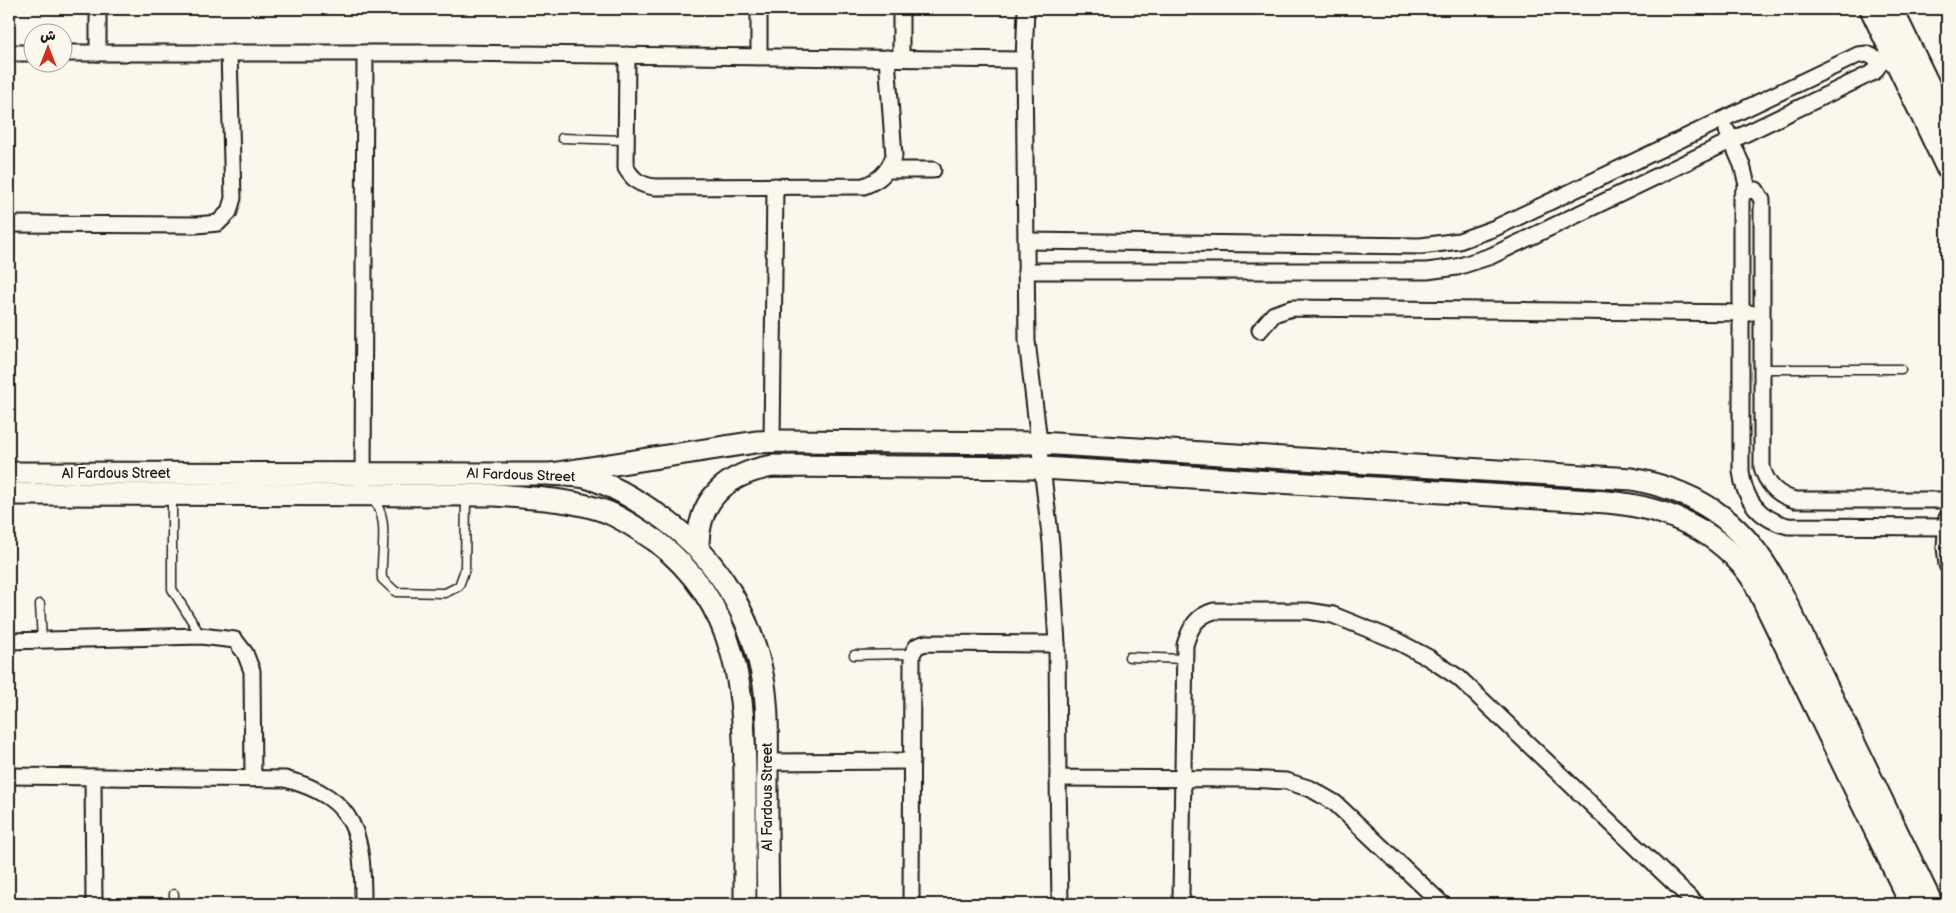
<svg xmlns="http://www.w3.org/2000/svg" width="1956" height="913" viewBox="0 0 1956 913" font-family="'Balsamiq Sans','Playpen Sans Arabic',sans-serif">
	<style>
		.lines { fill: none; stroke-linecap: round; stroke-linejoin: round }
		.lane-casing { stroke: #1c1c1c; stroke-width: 11 }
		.street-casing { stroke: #1c1c1c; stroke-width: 19 }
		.secondary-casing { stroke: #1c1c1c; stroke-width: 25 }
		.lane { stroke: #fbf7ec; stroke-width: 8 }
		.street { stroke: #fbf7ec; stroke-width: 15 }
		.secondary { stroke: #fbf7ec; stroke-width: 21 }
		.labels { text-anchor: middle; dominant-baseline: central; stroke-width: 4; stroke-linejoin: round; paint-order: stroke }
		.street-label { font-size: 14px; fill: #1c1c1c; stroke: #fbf7ec }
	</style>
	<rect width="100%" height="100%" fill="#fbf7ec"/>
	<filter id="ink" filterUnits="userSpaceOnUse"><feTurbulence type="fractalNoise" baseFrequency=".02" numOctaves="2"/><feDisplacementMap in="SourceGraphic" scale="10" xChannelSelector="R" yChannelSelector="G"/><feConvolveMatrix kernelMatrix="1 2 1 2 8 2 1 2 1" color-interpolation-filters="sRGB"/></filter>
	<g filter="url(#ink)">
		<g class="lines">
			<!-- lane casing -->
			<g class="lane-casing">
				<g id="lane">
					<polyline points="562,138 625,140"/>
					<polyline points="1762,369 1901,369"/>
					<polyline points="172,497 172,589 201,636"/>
					<path d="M 372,499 C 391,515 380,556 382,579 L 396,592 L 445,593 L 459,586 L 465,569 L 466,497"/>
					<polyline points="40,604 42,642"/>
					<polyline points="854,655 912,654"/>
					<polyline points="1129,657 1185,659"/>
					<polyline points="174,904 174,894"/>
				</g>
			</g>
			<!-- street casing -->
			<g class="street-casing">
				<g id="street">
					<polyline points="98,9 98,53"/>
					<polyline points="759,9 759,56"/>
					<polyline points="901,9 901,58"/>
					<polyline points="1026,9 1024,60 1027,341 1051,543 1057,644 1058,778 1246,779 1286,781 1311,789 1335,803 1442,904"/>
					<polyline points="9,53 32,53"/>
					<polyline points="62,53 444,53 1024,60"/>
					<path d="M 627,55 L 626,168 C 634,181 640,185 655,187 L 864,186 C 880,180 887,173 894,156 L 887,58"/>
					<polyline points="1727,131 1742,165 1748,189"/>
					<polyline points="888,170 933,170"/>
					<polyline points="9,224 197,225 218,223 229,212 233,198 229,53"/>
					<polyline points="1026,241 1421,246 1459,241 1495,228 1858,55 1867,54 1882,61 1903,62"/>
					<polyline points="1026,271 1427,271 1457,267 1491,256 1874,72 1882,61"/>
					<polyline points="1260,330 1274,314 1292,308 1750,313"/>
					<polyline points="772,441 775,186"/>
					<polyline points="363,484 365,53"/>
					<path d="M 1947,500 L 1795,500 C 1777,495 1767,485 1762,467 L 1762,200 L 1756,190 L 1744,191 L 1741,199 L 1741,471 C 1744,499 1759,519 1788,526 L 1947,527"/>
					<polyline points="1947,518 1945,547 1947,565"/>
					<polyline points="9,641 201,636 235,640 245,653 252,671 253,778"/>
					<polyline points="767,762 912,761"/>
					<path d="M 9,776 L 285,779 C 358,798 363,836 363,904"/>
					<polyline points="93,777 94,904"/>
					<polyline points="1058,778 1060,904"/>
					<polyline points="911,904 912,654 917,646 926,643 1057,644"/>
					<path d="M 1184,904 L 1181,896 L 1185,645 C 1190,628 1196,616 1214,611 L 1308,611 L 1333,615 L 1395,640 L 1429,658 L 1459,678 L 1696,904"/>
				</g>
			</g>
			<!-- secondary casing -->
			<g class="secondary-casing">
				<g id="secondary">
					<polyline points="1871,9 1947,168"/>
					<polyline points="1892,9 1947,123"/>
					<path d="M 9,473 L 551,474 C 562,475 575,475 585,477 C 614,485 642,503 665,520 C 719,559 753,619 764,684 C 769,718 767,753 767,787 C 767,826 767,865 768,904"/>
					<path d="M 551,474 L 756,442 L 784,441 L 1039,443 L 1632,479 C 1707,493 1750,529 1783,596 L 1932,904"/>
					<path d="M 9,494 L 495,495 C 533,498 572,499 607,512 C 624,519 641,531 656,541 C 740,605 745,694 745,791 C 745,828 745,866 745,904"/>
					<path d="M 698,547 C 698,498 727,474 773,466 L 1043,468 L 1607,502 C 1666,507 1721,531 1754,581 L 1911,904"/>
				</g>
			</g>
			<!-- lane -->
			<use href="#lane" class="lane"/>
			<!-- street -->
			<use href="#street" class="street"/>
			<!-- secondary -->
			<use href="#secondary" class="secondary"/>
		</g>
	</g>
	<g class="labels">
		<!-- street labels -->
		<g class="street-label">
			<text x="116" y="473">Al Fardous Street</text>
			<text transform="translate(521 475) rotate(2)">Al Fardous Street</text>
			<text transform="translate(767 797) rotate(-90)">Al Fardous Street</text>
		</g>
	</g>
	<!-- margin -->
	<rect width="1956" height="913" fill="none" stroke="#fbf7ec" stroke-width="30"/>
	<rect x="15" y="15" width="1926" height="883" fill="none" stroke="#1c1c1c" stroke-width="2" filter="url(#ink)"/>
	<!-- north arrow -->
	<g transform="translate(48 48)"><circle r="24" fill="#fbf7ec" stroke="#a29f99"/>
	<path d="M0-4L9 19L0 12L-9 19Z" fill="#c8321e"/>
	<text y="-8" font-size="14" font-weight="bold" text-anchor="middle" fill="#1c1c1c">ش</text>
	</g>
</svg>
